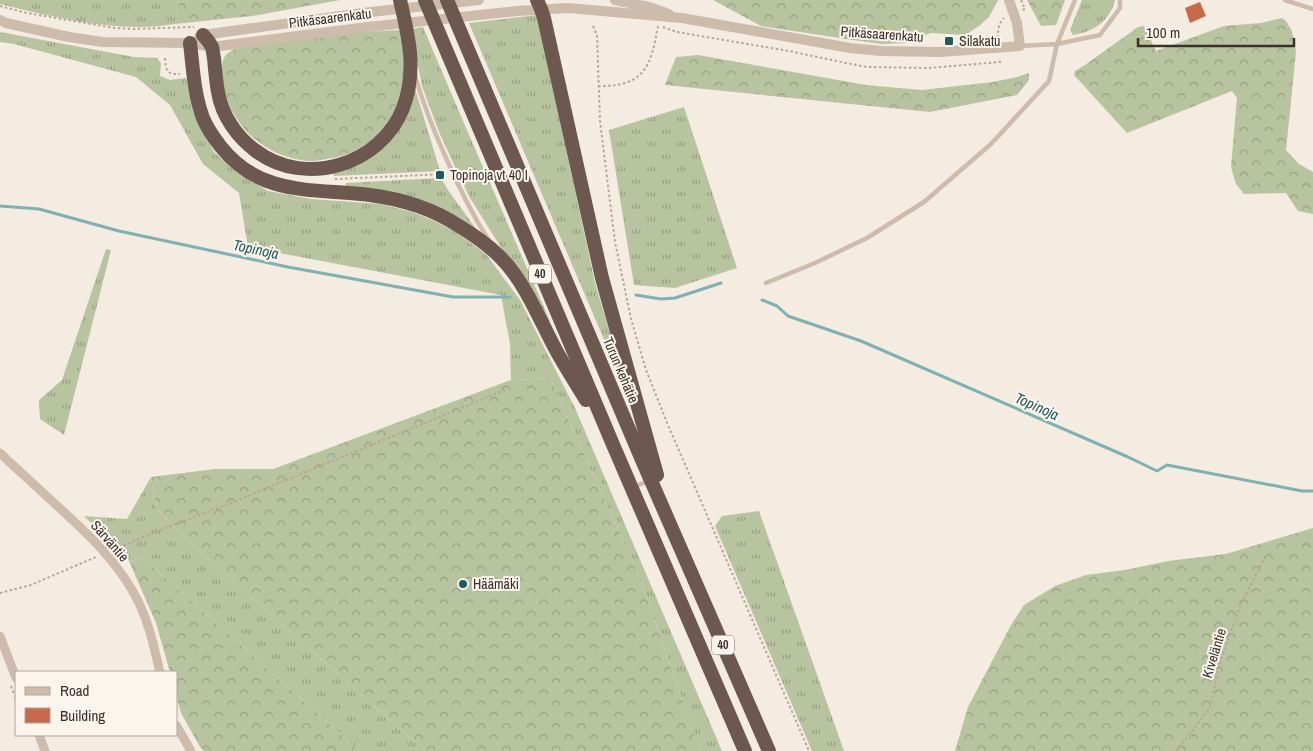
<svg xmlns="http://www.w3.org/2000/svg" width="1313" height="751" viewBox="0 0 1313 751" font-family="'Archivo Narrow',sans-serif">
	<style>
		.grass { fill: url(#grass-tufts) }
		.forest { fill: url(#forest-crowns) }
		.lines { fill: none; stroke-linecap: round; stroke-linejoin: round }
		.stream { stroke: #7fb0b2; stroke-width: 3 }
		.building { fill: #c8694b }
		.path { stroke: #b9a596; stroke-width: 2; stroke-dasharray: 2.5 2.5; stroke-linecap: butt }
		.service { stroke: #cdbbac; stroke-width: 4.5 }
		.minor { stroke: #cdbbac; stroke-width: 9 }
		.tertiary { stroke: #cdbbac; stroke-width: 10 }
		.trunk { stroke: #6c584f; stroke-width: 14 }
		.poi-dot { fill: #1f5a5e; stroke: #fbf5ee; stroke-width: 2 }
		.labels { text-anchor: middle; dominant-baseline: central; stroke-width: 4; stroke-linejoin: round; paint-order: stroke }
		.shield { fill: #fbf5ee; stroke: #756b66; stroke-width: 1 }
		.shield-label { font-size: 12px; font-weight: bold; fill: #3b302b }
		.street-label { font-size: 14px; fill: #3b302b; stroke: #fbf5ee }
		.poi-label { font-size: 14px; fill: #3b302b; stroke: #fbf5ee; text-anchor: start }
		.water-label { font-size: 15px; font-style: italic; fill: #1f5a5e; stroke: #fbf5ee }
	</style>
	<defs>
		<pattern id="grass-tufts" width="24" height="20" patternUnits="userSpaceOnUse" patternTransform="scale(1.25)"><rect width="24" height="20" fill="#b8c4a0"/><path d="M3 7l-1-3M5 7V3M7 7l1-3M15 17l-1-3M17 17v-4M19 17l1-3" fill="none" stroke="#97a083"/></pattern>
		<pattern id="forest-crowns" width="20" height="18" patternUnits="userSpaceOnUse" patternTransform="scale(1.25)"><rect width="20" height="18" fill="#b8c4a0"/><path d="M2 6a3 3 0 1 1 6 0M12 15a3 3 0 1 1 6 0" fill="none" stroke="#97a083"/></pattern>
	</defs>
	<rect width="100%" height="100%" fill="#f4ebe1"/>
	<!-- grass -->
	<g class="grass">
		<path d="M 0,0 L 179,0 L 175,24 C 121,34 53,17 0,4 Z"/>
		<path d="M 1082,0 L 1115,0 C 1110,21 1093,32 1073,35 L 1070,30 Z"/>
		<polygon points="537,15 595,283 629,398 469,23"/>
		<polygon points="423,27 466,128 550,321 547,321 470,198 456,169 439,132 422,86 411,29"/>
		<polygon points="0,32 134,57 157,58 161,63 160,76 170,80 186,78 194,114 214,152 235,171 268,191 311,199 381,204 412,212 432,220 454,231 486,254 520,300 575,408 722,751 700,751 641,581 550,378 511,380 510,344 501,295 248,247 239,193 203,164 170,105 136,77 14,44 0,42"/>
		<polygon points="414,85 440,171 334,176 333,173 361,164 385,146"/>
		<polygon points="684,107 737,268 675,288 634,285 609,130"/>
		<polygon points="441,178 448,190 476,229 474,231 345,188 346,183"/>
		<polygon points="106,249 111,250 64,435 40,419 39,400 62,380"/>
		<polygon points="151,477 156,508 187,540 425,751 360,751 143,558 129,561 84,516 127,519"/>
		<polygon points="759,511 844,751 812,751 715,526 722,516"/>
	</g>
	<!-- forest -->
	<g class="forest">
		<polygon points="179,0 340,0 252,16 175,24"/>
		<polygon points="713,0 998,0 989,17 979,26 965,35 931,33 905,43 883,44 860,41 761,26"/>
		<polygon points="1027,0 1065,0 1056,25 1041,26"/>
		<polygon points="1282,18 1286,21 1292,31 1296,52 1286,150 1299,164 1313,172 1313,214 1298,211 1286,193 1244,194 1236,184 1231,167 1237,98 1232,91 1127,133 1074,75 1075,71 1085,65 1138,27 1144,26 1156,51 1224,26 1261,23"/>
		<path d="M 401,30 C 403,40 405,50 405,60 C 405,76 400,101 392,115 C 380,138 358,153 333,158 C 325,159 318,161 310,161 C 263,159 223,119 222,73 C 222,58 224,52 239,48 L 363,32 Z"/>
		<polygon points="698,55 866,85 922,90 993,82 1017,77 1029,73 1029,80 1017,95 930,112 665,85 676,57"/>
		<polygon points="550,378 641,581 700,751 425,751 187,540 156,508 151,477 215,469 273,469 511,380"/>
		<polygon points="1313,528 1313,751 955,751 968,707 1011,625 1024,605 1055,586 1086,575 1125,570 1168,561 1226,554"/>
		<polygon points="143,558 360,751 204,751 200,747 181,713 176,695 176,672 170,672 156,623 129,561"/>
	</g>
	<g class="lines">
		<!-- stream -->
		<g class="stream">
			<polyline points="0,206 39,209 119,231 288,267 453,297 510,297"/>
			<polyline points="636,295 661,299 675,298 721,283"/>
			<polyline points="762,300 777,306 788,316 861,341 1128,457 1157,471 1167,465 1302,491 1313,491"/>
		</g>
	</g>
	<!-- building -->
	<polygon class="building" points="1200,2 1206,16 1190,23 1185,8"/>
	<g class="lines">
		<!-- path -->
		<g class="path">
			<polyline points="1021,0 1025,9 1022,10"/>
			<polyline points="0,6 27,13 115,28 133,29 194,27"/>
			<polyline points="593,26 597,35 600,121 615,242 631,319 646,370 668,425 809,751"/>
			<polyline points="663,27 677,32 789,51 846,63 867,67 929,68 1000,62 1000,58"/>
			<path d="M 998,38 C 998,30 998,24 1004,18"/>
			<path d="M 165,58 C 166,71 166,74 180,74"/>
			<path d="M 598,86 C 645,87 651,66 658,26"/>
			<polyline points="335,179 446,174"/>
			<polyline points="114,549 163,529 238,500 505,390"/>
			<polyline points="0,593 31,585 96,557"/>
			<polyline points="11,686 16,699"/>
			<polyline points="1176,751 1210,708 1220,662 1240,606 1265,557"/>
		</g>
		<!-- service -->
		<g class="service">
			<polyline points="1285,0 1313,9"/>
			<polyline points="1020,46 1057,44 1100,35 1120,8 1120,0"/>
			<path d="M 415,75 C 423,104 434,131 446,158 C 459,188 472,214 489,241"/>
			<polyline points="766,283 815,263 867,238 924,202 991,144 1049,81 1057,44 1075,0"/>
			<polyline points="634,487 650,480"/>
		</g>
		<!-- minor -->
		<g class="minor">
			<path d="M 0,453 C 18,470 36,486 53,502 C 86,532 120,563 139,603 C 150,626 154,648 160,672"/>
			<polyline points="0,636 16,678"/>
			<polyline points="176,725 191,751"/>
			<polyline points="39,735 45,751"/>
		</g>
		<!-- tertiary -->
		<g class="tertiary">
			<polyline points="615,0 649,7 669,14"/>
			<polyline points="0,20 6,23 69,37 103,42 190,43 212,47 368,27 517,11 568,8 682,18 850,48 881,51 940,52 1020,46 1017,23 1009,0"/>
			<polyline points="199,37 203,35 362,13 479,0"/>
		</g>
		<!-- trunk -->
		<g class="trunk">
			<polyline points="425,0 614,447 745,751"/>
			<polyline points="447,0 642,460 769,751"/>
			<polyline points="537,0 541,9 544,18 602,278 657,475"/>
			<path d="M 203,35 C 206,38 210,43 212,47 C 213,50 213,55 214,58 C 215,69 216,81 218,92 C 222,116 237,137 256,151 C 305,188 381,165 403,108 C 417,71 409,38 400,0"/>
			<path d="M 190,43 C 193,68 194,94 203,118 C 207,128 214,138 221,147 C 261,197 313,188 370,195 C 401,199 433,209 459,226 C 472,234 487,244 498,255 C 524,279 540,321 557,352 C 566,368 576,384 586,400"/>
		</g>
	</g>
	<!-- markers -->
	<g class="poi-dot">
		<rect x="944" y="36" width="10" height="10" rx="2.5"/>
		<rect x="435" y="170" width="10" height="10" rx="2.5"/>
		<circle cx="463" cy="584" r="5"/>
	</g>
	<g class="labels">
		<!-- shield labels -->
		<g class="shield">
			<rect x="529" y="264.5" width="22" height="19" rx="4"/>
			<rect x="712" y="635.5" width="22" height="19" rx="4"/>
		</g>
		<g class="shield-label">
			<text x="540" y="274">40</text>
			<text x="723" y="645">40</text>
		</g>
		<!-- street labels -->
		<g class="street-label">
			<text transform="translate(330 18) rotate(-7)">Pitkäsaarenkatu</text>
			<text transform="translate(882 34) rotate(4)">Pitkäsaarenkatu</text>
			<text transform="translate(621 370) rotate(67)">Turun kehätie</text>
			<text transform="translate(110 541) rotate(49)">Särväntie</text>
			<text transform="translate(1214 653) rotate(-73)">Kiveläntie</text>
		</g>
		<!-- poi labels -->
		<g class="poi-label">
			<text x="959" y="41">Silakatu</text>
			<text x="450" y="175">Topinoja vt 40 I</text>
			<text x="473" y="584">Häämäki</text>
		</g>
		<!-- water labels -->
		<g class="water-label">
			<text transform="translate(256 249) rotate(12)">Topinoja</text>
			<text transform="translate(1037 406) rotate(24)">Topinoja</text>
		</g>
	</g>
	<!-- legend -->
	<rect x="15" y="671" width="162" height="65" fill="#fbf5ee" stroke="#aea6a0"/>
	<rect x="25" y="687" width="25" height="8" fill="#cdbbac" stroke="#aea6a0"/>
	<text x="60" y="696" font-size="15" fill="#3b302b">Road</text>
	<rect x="25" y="708" width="25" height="15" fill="#c8694b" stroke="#aea6a0"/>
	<text x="60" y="721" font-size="15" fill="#3b302b">Building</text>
	<!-- scale -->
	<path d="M1138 38v8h156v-8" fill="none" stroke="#3b302b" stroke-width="2.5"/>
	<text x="1146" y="38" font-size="15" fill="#3b302b" stroke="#fbf5ee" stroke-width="4" paint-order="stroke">100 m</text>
</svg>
